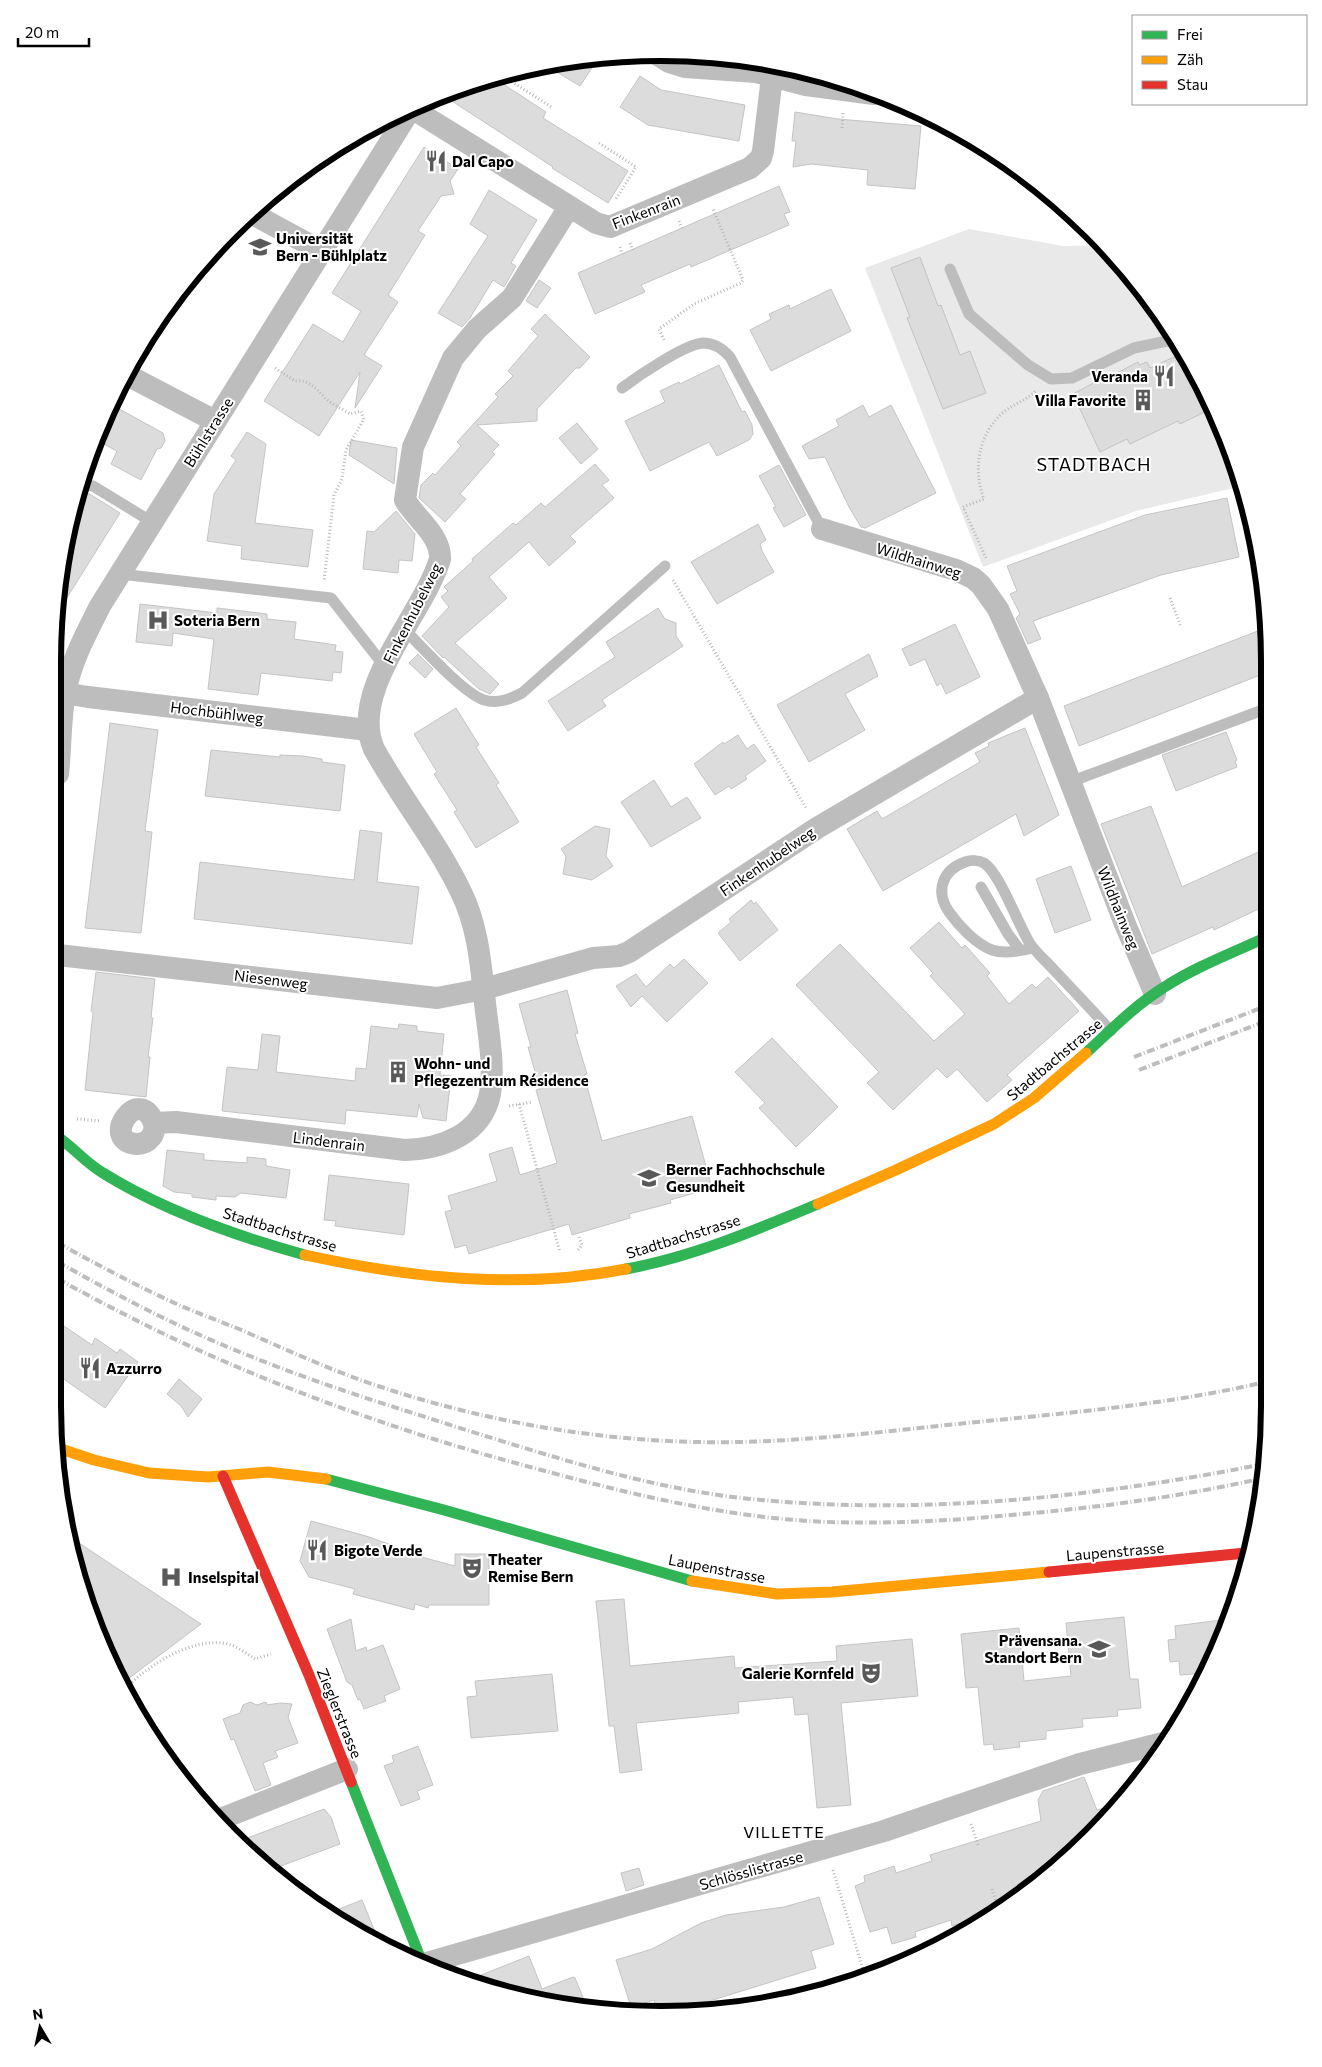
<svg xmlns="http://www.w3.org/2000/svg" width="1322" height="2067" viewBox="0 0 1322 2067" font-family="Commissioner,sans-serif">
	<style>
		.green { fill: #e9e9e9 }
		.building { fill: #dcdcdc; stroke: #c4c4c4 }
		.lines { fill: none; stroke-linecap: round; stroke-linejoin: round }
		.path { stroke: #b8b8b8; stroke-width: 3; stroke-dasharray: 1 2.5; stroke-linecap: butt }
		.lane { stroke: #bdbdbd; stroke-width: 11 }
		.street { stroke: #bdbdbd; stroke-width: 22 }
		.fast { stroke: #30b455; stroke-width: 11 }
		.slow { stroke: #ff9f0a; stroke-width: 11 }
		.jam { stroke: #e5322d; stroke-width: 11 }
		.rail { stroke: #bdbdbd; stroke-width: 4; stroke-dasharray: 8 2.5 1 2.5; stroke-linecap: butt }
		.labels { text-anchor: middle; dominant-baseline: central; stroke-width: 4; stroke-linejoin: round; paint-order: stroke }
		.poi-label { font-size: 15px; font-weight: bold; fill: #000; stroke: #fff; text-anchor: start }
		.street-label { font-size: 15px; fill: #000; stroke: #fff }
		.neighbourhood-label { font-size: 16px; letter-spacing: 1px; fill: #000; stroke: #fff }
		.quarter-label { font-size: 18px; letter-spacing: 1px; fill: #000; stroke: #fff }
		.rim { fill: none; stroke: #000; stroke-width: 6 }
	</style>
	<rect width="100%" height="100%" fill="#fff"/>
	<!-- green -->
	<polygon class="green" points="969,229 1063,246 1103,245 1119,260 1207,392 1242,486 1136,511 983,567 865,268"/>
	<!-- building -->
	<g class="building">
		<polygon points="599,57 580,86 547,66 582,58"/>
		<polygon points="640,76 661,90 745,105 739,141 648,125 620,107"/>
		<polygon points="494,78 546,112 543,118 628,171 608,203 552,168 553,167 452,101 461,87"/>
		<polygon points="795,112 838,119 921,126 915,189 867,185 868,170 811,164 793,167 796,141 792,141"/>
		<polygon points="424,147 458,169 450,181 454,194 441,196 418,231 425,235 388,295 398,302 364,355 382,366 355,408 360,372 319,436 264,401 313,324 343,342 361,311 332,293"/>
		<polygon points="779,186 790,212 784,214 789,225 691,267 690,264 641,285 645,292 595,314 578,273"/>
		<polygon points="489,190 537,220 511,263 516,266 504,287 493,280 470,318 462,327 438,313 488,236 470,224"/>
		<polygon points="920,257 938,306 941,305 960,355 970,351 986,393 943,409 907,318 910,317 891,268"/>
		<polygon points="539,280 551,288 537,308 526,301"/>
		<polygon points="831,289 851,331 771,371 750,330 771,319 769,314 789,305 790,309"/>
		<polygon points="545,314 590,357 580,368 576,368 537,409 537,421 477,425 499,445 492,452 495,454 460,494 466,499 445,522 419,498 421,485 433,473 435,475 461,446 457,442 498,397 495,394 513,376 508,371 538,336 531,329"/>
		<polygon points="1174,357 1186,361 1207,392 1213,408 1180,424 1178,421 1130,444 1127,439 1100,452 1073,394 1114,372 1115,374 1138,362 1139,365 1147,362 1150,368"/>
		<polygon points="719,365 742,412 745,411 752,425 753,434 749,440 717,456 709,442 650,471 625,421 665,402 660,391 679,382 680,384"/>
		<polygon points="112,405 163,433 165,441 161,448 157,449 141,480 111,464 117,451 96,440 99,428"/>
		<polygon points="863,405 869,417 891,405 936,493 865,528 861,527 849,507 825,457 809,459 802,446 839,426 836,420"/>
		<polygon points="577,423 598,449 581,464 559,438"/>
		<polygon points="247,432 266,444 255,523 313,530 308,567 241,559 242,546 207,541 214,494 236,460 231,456"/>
		<polygon points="351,440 397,448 394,484 349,455"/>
		<polygon points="595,464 609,480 602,485 614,498 570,536 576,542 549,566 529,542 489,577 507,598 455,643 499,684 490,694 479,689 444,657 443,658 422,636 449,607 441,597 448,591 444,587 473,561 472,559 513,523 516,525 541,503 545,507"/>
		<polygon points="779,465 806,515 784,527 773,508 776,507 759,476"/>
		<polygon points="88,493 120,513 58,612 58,582 77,510"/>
		<polygon points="1227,498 1239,557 1161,575 1033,621 1041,639 1028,644 1016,618 1020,614 1010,594 1017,591 1007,566 1145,515"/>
		<polygon points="396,511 415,534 412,561 399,560 398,573 363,569 367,531 374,532"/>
		<polygon points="758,524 766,540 760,544 762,551 774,572 717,604 691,562"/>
		<polygon points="140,604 217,613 217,608 267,614 267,619 296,622 294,639 336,645 335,651 343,652 341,673 333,672 332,681 261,673 258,695 208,689 214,639 173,633 172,646 136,642"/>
		<polygon points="658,608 665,619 676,623 676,636 683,646 602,700 606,706 568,731 548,701 615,657 606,642"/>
		<polygon points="955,624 980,677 946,694 941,683 937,686 925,659 910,666 902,649"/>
		<polygon points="1268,627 1268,672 1079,746 1064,706"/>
		<polygon points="418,654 433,669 425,678 409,663"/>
		<polygon points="869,654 878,676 845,694 865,730 809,762 777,705"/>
		<polygon points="456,708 479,745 476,747 499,783 496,785 519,822 476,848 454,812 457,810 434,774 437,772 414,734"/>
		<polygon points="110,723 158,730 145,831 152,832 141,933 85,928"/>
		<polygon points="1025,728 1059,815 1024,836 1016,814 883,891 847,829 877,811 882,819 980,762 975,753 989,746 988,743"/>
		<polygon points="1226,732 1237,760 1235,761 1237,767 1176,791 1162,755"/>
		<polygon points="738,735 747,749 754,744 766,761 745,776 747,779 731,789 729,786 715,795 694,764 723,742 724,744"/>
		<polygon points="211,750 280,757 280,755 303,756 322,759 322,762 345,765 340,811 205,796"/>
		<polygon points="654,780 671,807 687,797 701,818 651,847 621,802"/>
		<polygon points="1151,806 1182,887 1267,848 1267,905 1214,930 1213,927 1152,954 1101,824"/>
		<polygon points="595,826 610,829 606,856 613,866 592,880 563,874 566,856 561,849"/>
		<polygon points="360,830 382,833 377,882 419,887 412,944 194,919 200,862 354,880"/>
		<polygon points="1071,866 1091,920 1055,933 1036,879"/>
		<polygon points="751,900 754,904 756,902 778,930 740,961 718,933 731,922 729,919"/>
		<polygon points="939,922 962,948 965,945 990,973 987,976 1009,1004 1032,984 1036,988 1048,977 1079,1011 1007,1075 1012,1080 987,1102 957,1069 947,1078 937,1068 893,1110 867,1083 879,1072 796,985 840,944 934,1041 965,1014 930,976 933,973 910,948"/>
		<polygon points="684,959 708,983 667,1022 642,996 631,1007 616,986 636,974 646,987 670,964 674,968"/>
		<polygon points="96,972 155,979 151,1018 153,1018 148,1057 150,1057 146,1097 85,1090 93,1012 91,1011"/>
		<polygon points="567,990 578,1033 575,1034 587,1074 584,1075 602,1141 692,1116 712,1188 670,1200 671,1203 629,1214 630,1218 572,1235 569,1224 469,1254 466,1245 455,1248 445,1212 452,1210 448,1196 497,1181 489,1154 512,1147 520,1175 557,1163 536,1090 540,1089 528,1047 531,1047 519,1004"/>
		<polygon points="399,1024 417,1026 417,1031 444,1034 440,1075 451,1076 446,1121 423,1118 419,1104 417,1117 346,1110 345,1124 222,1111 227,1067 258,1070 262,1034 280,1036 276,1072 355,1081 356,1068 366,1069 371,1026 398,1029"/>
		<polygon points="772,1038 838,1107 796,1147 759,1108 765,1103 735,1072"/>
		<polygon points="167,1150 204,1154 204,1160 247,1163 247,1157 266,1159 266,1166 290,1170 286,1198 241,1193 235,1197 216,1196 216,1200 192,1197 192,1194 174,1192 163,1186"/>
		<polygon points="329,1175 409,1184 404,1235 335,1226 336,1221 324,1220"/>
		<polygon points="58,1322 92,1345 95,1338 117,1353 120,1349 138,1362 105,1408 58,1375"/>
		<polygon points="179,1379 202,1399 188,1417 181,1406 167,1394"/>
		<polygon points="311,1521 366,1536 400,1548 399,1551 455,1566 455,1554 489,1554 489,1605 429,1605 428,1608 415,1604 414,1610 353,1594 355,1589 309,1577 300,1561"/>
		<polygon points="70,1537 201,1624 124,1682 85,1601"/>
		<polygon points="624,1599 630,1666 734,1656 735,1668 837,1661 836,1646 912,1639 918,1696 841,1703 851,1805 817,1808 808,1714 795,1715 793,1697 738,1702 739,1713 636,1723 642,1770 620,1773 614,1726 609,1726 596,1601"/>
		<polygon points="1124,1617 1130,1679 1138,1679 1141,1708 1117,1710 1118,1716 1082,1719 1083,1727 1046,1731 1046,1739 1019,1742 1020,1747 994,1750 993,1744 984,1745 978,1687 966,1688 961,1634 1019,1628 1024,1681 1071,1676 1066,1623"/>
		<polygon points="351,1619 356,1651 366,1647 367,1651 383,1645 400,1689 384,1696 386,1701 364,1709 360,1699 358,1700 352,1685 347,1682 327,1629"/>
		<polygon points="1221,1620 1223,1640 1204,1673 1180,1675 1179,1661 1170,1662 1168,1640 1176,1639 1175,1626"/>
		<polygon points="552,1674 558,1731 471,1738 467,1697 477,1696 475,1681"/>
		<polygon points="250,1702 257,1705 266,1702 267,1705 280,1703 292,1704 288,1717 298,1743 275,1751 278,1757 263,1763 271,1785 255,1791 234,1739 231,1740 223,1719 240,1713 243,1705"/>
		<polygon points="418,1746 433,1785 417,1791 420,1799 401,1806 384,1766 394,1762 392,1756"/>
		<polygon points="1084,1777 1097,1810 1120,1803 1091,1836 1001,1910 952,1926 951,1920 915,1932 916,1937 892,1944 887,1927 870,1932 855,1886 865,1882 864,1876 894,1866 896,1873 932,1861 930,1855 1041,1821 1038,1800 1043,1791"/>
		<polygon points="324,1809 331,1817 340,1844 270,1870 237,1842"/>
		<polygon points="639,1868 644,1885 626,1891 621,1873"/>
		<polygon points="819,1897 834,1944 811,1951 816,1968 671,2013 658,2014 654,2000 631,2007 616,1960 652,1949 701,1923 726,1915 784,1907"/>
		<polygon points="362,1900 380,1944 329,1913"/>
		<polygon points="529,1956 542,1989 573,1977 575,1978 587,2007 543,2003 486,1988 481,1975"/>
	</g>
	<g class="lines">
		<!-- path -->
		<g class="path">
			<polyline points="503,76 553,108"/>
			<polyline points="842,128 843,113"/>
			<polyline points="599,143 636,167 616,199"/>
			<polyline points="679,221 682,228"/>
			<polyline points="630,243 633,250"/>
			<polyline points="620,247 622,254"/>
			<polyline points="664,340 659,329 694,304 741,283 743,280 713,209"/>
			<path d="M 275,368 L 295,381 C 308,379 317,389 325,398 C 331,404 343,409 350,414 L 361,411 L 364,419 L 346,450 L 342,479 L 334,495 L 324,581"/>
			<path d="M 986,558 L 963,507 L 984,499 C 972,468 979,432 1005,411 C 1016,403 1028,399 1037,390"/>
			<polyline points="673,580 806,808"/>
			<polyline points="1170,598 1181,627"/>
			<polyline points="519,1104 560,1252"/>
			<polyline points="509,1106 532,1102"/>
			<polyline points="77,1119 101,1121"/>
			<polyline points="578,1250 582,1245 579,1237"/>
			<path d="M 127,1687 C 150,1664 194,1636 228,1644 C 237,1646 247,1654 255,1659 L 271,1654"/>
			<polyline points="971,1824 979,1847"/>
			<polyline points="833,1870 865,1976"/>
			<polyline points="992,1889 999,1912"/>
		</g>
		<!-- lane -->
		<g class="lane">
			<polyline points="950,269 969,314 1028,365 1051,379 1072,378 1134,348 1172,340"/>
			<path d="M 622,388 C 638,376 685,344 703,343 C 714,343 723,349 730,357 L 822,529"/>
			<polyline points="84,485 93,486 152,522"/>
			<polyline points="120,574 331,598 385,667"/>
			<path d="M 405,630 C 422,647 464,694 484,700 C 498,704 510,699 522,693 L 665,566"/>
			<polyline points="1070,782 1268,708"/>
			<polyline points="981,887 1008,934 1020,950"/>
			<path d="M 1033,948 C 1021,951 1004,954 992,950 C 976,944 959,926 949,912 C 935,892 942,870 965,862 C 971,860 979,860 984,863 C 999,872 1018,924 1029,942 C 1035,952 1046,961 1054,970 C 1073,990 1092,1010 1111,1031"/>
		</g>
		<!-- street -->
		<g class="street">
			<polyline points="658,55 669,62 685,67 756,72 806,85 874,94"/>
			<polyline points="413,109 596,223 610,227 750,168 761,158 763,151 772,77"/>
			<polyline points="251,213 321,251"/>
			<polyline points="129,376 215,421"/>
			<polyline points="822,529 956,570 973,578 981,585 998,609 1038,698 1125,924 1155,994"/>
			<polyline points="58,692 88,697 368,730"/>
			<path d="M 58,774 C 61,747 60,720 65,693 C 71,661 86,634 100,606 L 410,110"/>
			<polyline points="58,955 437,998 484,989 593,958 619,956 629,952 817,828 1038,698"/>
			<path d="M 154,1123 C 156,1134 149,1144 137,1144 C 99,1142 138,1083 154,1123 L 176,1122 L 405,1150 C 442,1149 482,1134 490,1094 C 495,1065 488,1032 485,1003 C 481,966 478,926 461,892 C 437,842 401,798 374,749 C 348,690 423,615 440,559 C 441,535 416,519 405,500 L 413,447 L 453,358 L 477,329 L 512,298 L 569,207"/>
			<polyline points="218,1820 347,1769"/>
			<polyline points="423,1964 884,1831 1080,1764 1163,1743"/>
		</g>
		<!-- fast -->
		<g class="fast">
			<path d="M 1086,1053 C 1110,1031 1134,1006 1163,988 C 1195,967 1232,953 1267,937"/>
			<path d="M 58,1137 C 74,1148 86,1163 103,1173 C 164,1211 236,1236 305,1255"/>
			<path d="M 626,1269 C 692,1257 756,1230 818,1204"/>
			<polyline points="326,1479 444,1510 692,1581"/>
			<polyline points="351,1782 423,1965"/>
		</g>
		<!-- slow -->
		<g class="slow">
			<polyline points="818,1204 896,1170 994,1124 1034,1098 1086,1053"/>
			<path d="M 305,1255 C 411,1278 518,1290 626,1269"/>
			<polyline points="58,1448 94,1460 149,1473 208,1477 268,1472 326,1479"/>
			<polyline points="692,1581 777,1594 832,1592 1049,1572"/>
		</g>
		<!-- jam -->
		<g class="jam">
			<polyline points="223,1476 309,1675 351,1782"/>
			<polyline points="1049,1572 1246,1553"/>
		</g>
		<!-- rail -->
		<g class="rail">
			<polyline points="1134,1057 1266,1006"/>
			<polyline points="1139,1070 1266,1021"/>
			<path d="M 58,1243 C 98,1265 139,1287 181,1306 C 200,1314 219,1321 239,1329 C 285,1349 330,1370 378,1386 C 480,1420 590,1440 698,1442 C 788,1444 878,1432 967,1423 C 1066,1413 1167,1405 1265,1382"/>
			<path d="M 58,1262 C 120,1297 183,1330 250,1356 C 326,1387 404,1410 482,1435 C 570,1462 659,1490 751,1499 C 922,1516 1097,1497 1264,1464"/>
			<path d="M 58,1279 C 111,1308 165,1336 221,1360 C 327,1406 437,1443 549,1472 C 634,1495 719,1515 808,1521 C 880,1525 950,1521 1022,1514 C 1103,1507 1184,1496 1264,1478"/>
		</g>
	</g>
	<!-- icons -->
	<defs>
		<g id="restaurant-bare" transform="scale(1.725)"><path d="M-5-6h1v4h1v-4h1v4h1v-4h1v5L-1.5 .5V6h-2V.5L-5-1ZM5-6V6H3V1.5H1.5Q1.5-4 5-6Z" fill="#595959" stroke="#fff" stroke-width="2.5" paint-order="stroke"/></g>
		<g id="university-bare" transform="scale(1.725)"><path d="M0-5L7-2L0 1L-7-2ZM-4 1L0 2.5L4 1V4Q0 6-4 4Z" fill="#595959" stroke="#fff" stroke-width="2.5" paint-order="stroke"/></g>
		<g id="building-bare" transform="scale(1.725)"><path d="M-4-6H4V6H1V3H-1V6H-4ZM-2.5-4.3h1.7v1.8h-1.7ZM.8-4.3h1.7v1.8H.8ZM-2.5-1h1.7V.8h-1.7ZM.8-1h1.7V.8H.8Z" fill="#595959" stroke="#fff" stroke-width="2.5" paint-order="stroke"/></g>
		<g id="hospital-bare" transform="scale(1.725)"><path d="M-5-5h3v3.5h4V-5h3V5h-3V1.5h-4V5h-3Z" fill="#595959" stroke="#fff" stroke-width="2.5" paint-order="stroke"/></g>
		<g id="theatre-bare" transform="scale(1.725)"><path d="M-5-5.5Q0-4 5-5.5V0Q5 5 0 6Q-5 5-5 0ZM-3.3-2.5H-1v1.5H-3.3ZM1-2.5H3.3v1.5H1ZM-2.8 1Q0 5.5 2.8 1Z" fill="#595959" stroke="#fff" stroke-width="2.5" paint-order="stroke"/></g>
	</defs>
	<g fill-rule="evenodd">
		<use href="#restaurant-bare" x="436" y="161"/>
		<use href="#university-bare" x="260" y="247"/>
		<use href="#restaurant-bare" x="1164" y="376"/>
		<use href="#building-bare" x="1143" y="400"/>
		<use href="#hospital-bare" x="158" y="620"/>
		<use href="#building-bare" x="398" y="1072"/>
		<use href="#university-bare" x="649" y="1178"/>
		<use href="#restaurant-bare" x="90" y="1368"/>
		<use href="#restaurant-bare" x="317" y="1550"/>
		<use href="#theatre-bare" x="472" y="1568"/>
		<use href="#hospital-bare" x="171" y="1577"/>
		<use href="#university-bare" x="1099" y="1649"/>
		<use href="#theatre-bare" x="871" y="1673"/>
	</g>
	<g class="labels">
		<!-- poi labels -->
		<g class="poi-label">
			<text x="452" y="161">Dal Capo</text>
			<text x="276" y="238">Universität<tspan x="276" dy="17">Bern - Bühlplatz</tspan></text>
			<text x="1148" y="376" text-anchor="end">Veranda</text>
			<text x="1126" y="400" text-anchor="end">Villa Favorite</text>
			<text x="174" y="620">Soteria Bern</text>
			<text x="414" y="1063">Wohn- und<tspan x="414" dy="17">Pflegezentrum Résidence</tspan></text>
			<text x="666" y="1169">Berner Fachhochschule<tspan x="666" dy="17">Gesundheit</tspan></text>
			<text x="106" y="1368">Azzurro</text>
			<text x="334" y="1550">Bigote Verde</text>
			<text x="488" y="1559">Theater<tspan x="488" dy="17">Remise Bern</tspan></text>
			<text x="188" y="1577">Inselspital</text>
			<text x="1082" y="1640" text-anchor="end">Prävensana.<tspan x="1082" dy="17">Standort Bern</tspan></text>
			<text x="854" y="1673" text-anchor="end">Galerie Kornfeld</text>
		</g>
		<!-- street labels -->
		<g class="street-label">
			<text transform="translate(646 211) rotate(-21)">Finkenrain</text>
			<text transform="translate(208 432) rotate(-58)">Bühlstrasse</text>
			<text transform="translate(919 560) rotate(17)">Wildhainweg</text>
			<text transform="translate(412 613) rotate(-63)">Finkenhubelweg</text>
			<text transform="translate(217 712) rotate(7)">Hochbühlweg</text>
			<text transform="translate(767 861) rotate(-34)">Finkenhubelweg</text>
			<text transform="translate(1119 908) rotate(68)">Wildhainweg</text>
			<text transform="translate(271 979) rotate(7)">Niesenweg</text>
			<text transform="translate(1054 1059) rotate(-40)">Stadtbachstrasse</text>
			<text transform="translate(329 1141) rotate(7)">Lindenrain</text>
			<text transform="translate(280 1229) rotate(17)">Stadtbachstrasse</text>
			<text transform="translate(683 1236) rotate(-17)">Stadtbachstrasse</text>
			<text transform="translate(1115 1551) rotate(-5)">Laupenstrasse</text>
			<text transform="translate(717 1568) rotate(11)">Laupenstrasse</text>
			<text transform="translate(340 1713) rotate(68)">Zieglerstrasse</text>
			<text transform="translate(751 1870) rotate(-16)">Schlösslistrasse</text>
		</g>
		<!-- neighbourhood labels -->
		<g class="neighbourhood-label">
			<text x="784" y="1831">VILLETTE</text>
		</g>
		<!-- quarter labels -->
		<g class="quarter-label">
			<text x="1094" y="464">STADTBACH</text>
		</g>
	</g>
	<!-- crop -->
	<path d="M0 0H1322V2067H0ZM661 61H661A600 600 0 0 1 1261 661V1406A600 600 0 0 1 661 2006H661A600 600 0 0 1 61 1406V661A600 600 0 0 1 661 61Z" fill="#fff" fill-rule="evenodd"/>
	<path class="rim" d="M661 61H661A600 600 0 0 1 1261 661V1406A600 600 0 0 1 661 2006H661A600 600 0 0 1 61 1406V661A600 600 0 0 1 661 61Z"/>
	<!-- legend -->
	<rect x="1132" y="15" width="175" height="90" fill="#ffffff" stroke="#999999"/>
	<rect x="1142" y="31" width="25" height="8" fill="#30b455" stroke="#999999"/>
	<text x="1177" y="40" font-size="15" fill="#000000">Frei</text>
	<rect x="1142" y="56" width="25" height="8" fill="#ff9f0a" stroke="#999999"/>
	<text x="1177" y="65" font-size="15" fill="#000000">Zäh</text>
	<rect x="1142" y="81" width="25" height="8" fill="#e5322d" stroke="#999999"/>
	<text x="1177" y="90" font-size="15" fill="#000000">Stau</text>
	<!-- north arrow -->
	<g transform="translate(40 2027) rotate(351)" stroke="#ffffff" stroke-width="4" paint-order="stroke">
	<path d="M0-4L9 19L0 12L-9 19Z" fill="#000000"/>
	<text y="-8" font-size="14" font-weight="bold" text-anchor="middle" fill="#000000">N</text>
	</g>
	<!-- scale -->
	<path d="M18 38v8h71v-8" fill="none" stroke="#000000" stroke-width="2.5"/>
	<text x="25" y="38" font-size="15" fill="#000000" stroke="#ffffff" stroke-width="4" paint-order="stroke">20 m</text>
</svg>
